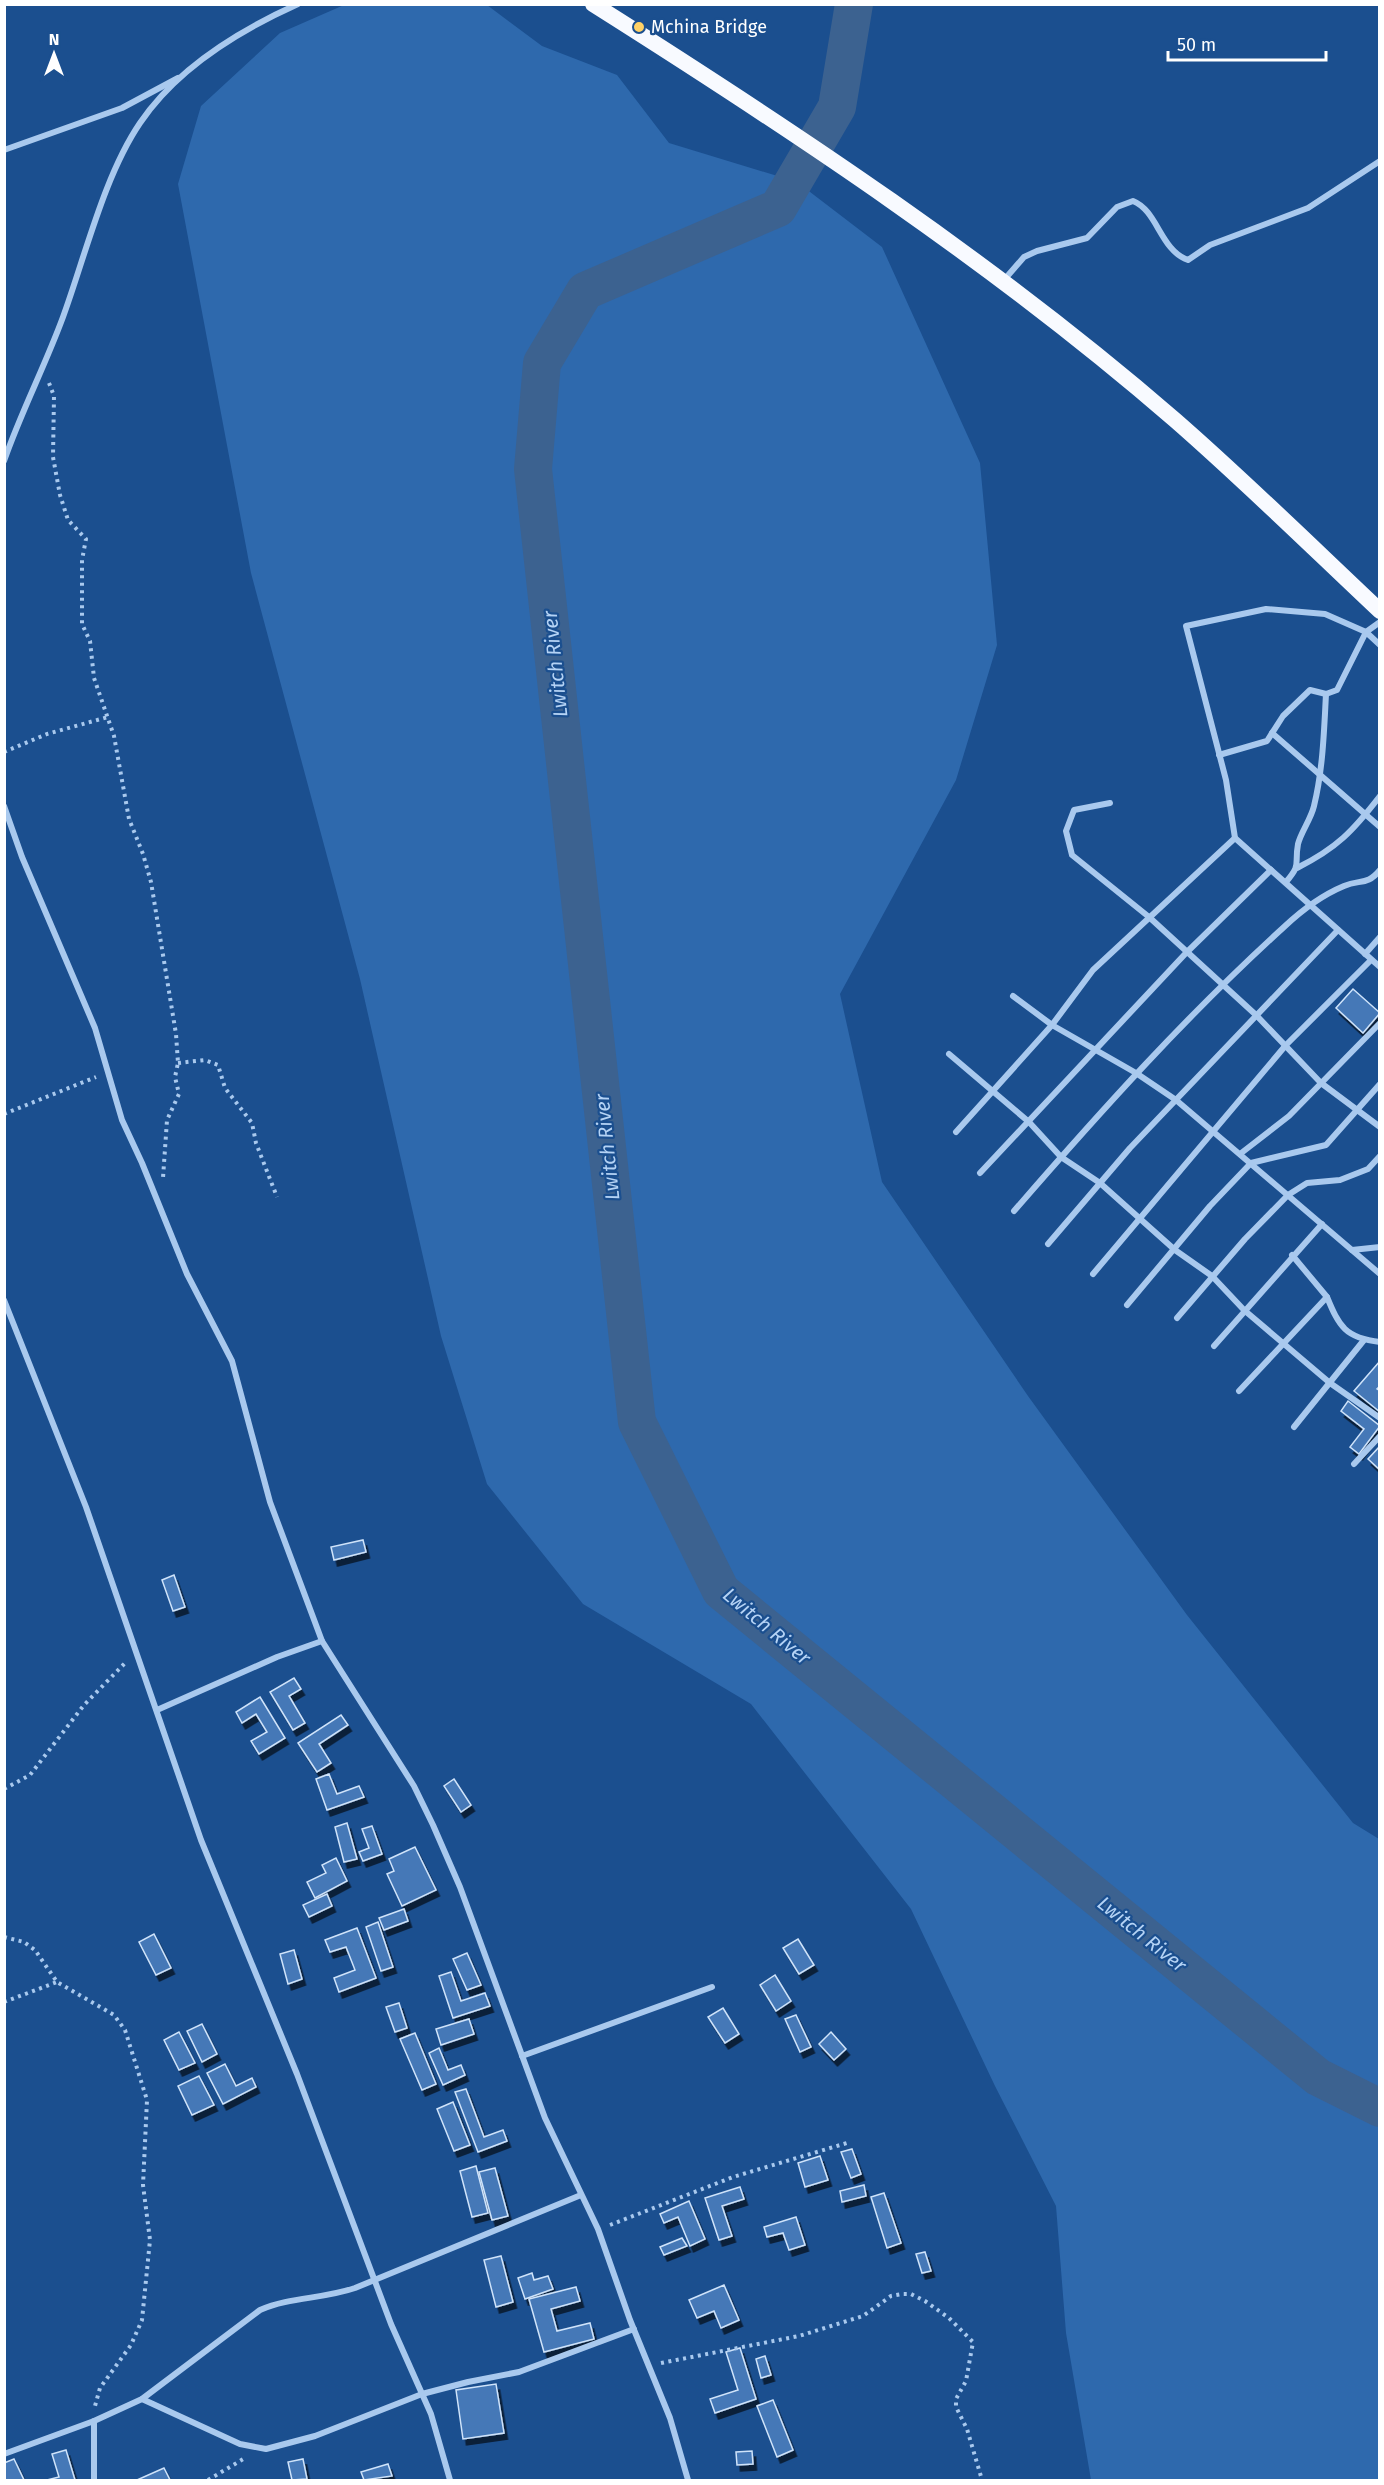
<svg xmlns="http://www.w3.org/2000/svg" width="1384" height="2485" viewBox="0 0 1384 2485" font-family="'Fira Sans',sans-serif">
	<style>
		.green { fill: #2e69ad }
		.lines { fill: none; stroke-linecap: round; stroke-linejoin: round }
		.river { stroke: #3c6290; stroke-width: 38 }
		.building { fill: #4478b7; stroke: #cfe3fa; stroke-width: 1.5; filter: url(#shadow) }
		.path { stroke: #a9c9ee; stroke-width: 4; stroke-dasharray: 3 4.5; stroke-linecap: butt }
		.minor { stroke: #a9c9ee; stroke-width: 6 }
		.trunk { stroke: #f8faff; stroke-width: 16 }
		.poi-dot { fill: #ffd166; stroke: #1b4f8f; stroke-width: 2 }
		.labels { text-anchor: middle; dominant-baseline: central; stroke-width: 4.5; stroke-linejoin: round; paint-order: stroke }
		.poi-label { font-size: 18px; fill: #fff; stroke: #1b4f8f; text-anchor: start }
		.water-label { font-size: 20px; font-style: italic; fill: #b5d3f5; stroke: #1b4f8f }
	</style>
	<defs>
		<filter id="shadow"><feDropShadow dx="3.5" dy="6" stdDeviation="0" flood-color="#0009"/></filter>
	</defs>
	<rect width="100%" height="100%" fill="#1b4f8f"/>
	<!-- green -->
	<polygon class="green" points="344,5 487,5 542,46 617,75 669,143 797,182 882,247 980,463 997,645 956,780 840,994 882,1182 1028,1396 1187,1615 1353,1823 1379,1839 1379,2480 1091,2480 1066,2333 1056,2206 995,2086 911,1909 751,1704 583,1604 487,1484 441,1336 360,979 251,573 178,184 201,106 280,33"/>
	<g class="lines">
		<!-- river -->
		<polyline class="river" points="854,4 837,107 778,208 585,291 542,363 533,469 637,1422 721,1591 1318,2077 1380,2108"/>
	</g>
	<!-- building -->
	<g class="building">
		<polygon points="1353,989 1380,1013 1363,1033 1336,1008"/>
		<polygon points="1380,1361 1380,1386 1377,1389 1380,1391 1380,1412 1354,1391"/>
		<polygon points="1348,1401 1380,1426 1359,1454 1350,1447 1364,1429 1341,1411"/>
		<polygon points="1380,1446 1380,1470 1368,1459"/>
		<polygon points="363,1540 366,1552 334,1560 331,1547"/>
		<polygon points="174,1575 185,1607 173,1611 162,1580"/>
		<polygon points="294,1678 301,1689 289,1696 305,1723 293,1730 270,1692"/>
		<polygon points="260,1697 285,1738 259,1754 251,1741 267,1732 256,1714 242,1723 236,1712"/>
		<polygon points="341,1715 348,1725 319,1744 331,1763 317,1772 298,1743"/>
		<polygon points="329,1774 337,1794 359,1786 364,1797 327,1810 316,1779"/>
		<polygon points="454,1779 471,1805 461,1812 444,1786"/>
		<polygon points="347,1823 357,1859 344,1862 335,1827"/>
		<polygon points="372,1826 382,1854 363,1861 359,1852 369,1848 362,1829"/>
		<polygon points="415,1847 436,1890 402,1906 387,1874 394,1871 389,1859"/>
		<polygon points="336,1858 347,1881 315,1898 307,1882 326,1873 322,1865"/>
		<polygon points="327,1894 332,1906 309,1917 303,1905"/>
		<polygon points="404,1909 408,1921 384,1930 379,1918"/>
		<polygon points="378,1922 393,1967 381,1971 366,1927"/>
		<polygon points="357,1928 376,1978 339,1992 334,1978 355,1970 346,1947 330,1952 325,1940"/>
		<polygon points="154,1934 171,1968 156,1975 139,1942"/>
		<polygon points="798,1939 814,1965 799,1974 783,1948"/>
		<polygon points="294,1950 302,1979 288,1984 280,1954"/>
		<polygon points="467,1953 481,1985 467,1990 453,1959"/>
		<polygon points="451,1972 461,2001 485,1993 490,2006 453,2018 439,1976"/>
		<polygon points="775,1975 791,2001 776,2011 760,1985"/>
		<polygon points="399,2003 407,2028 395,2032 386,2007"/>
		<polygon points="723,2008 739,2034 725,2043 708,2017"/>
		<polygon points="796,2015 811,2047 800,2052 785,2019"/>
		<polygon points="469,2019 474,2034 441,2045 436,2029"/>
		<polygon points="202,2024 217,2054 202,2062 187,2031"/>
		<polygon points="179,2032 195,2063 179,2070 164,2040"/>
		<polygon points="831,2032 846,2049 834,2060 819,2044"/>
		<polygon points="415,2033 436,2084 422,2090 400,2039"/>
		<polygon points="439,2048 448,2070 461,2065 465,2075 443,2085 429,2053"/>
		<polygon points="225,2064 236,2086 252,2078 256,2087 223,2104 207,2073"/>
		<polygon points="199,2076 214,2105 192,2115 178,2086"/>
		<polygon points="466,2089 484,2137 503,2130 507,2141 478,2152 455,2092"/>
		<polygon points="453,2102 470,2145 454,2151 437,2109"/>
		<polygon points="852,2149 861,2174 851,2178 841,2152"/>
		<polygon points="820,2156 828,2180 805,2187 798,2163"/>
		<polygon points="476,2166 488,2213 472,2217 460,2171"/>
		<polygon points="495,2168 508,2216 492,2220 479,2172"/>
		<polygon points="864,2185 866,2196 842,2202 840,2191"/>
		<polygon points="740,2187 744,2199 722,2206 732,2236 719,2240 705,2198"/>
		<polygon points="884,2193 901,2243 887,2248 871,2197"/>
		<polygon points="689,2201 705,2239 690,2246 678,2217 664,2223 660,2214"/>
		<polygon points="796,2217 805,2245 789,2250 783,2233 767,2237 764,2227"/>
		<polygon points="682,2238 687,2246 664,2255 660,2247"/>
		<polygon points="925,2252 931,2271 922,2273 916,2254"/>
		<polygon points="501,2256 513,2302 496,2307 484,2260"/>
		<polygon points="532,2273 534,2280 548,2276 553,2289 525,2299 518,2278"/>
		<polygon points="724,2285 739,2320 721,2328 714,2311 697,2318 689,2300"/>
		<polygon points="576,2287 580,2301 551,2309 557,2331 590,2323 594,2339 544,2352 529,2299"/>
		<polygon points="740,2348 756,2399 715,2413 710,2399 738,2390 726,2352"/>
		<polygon points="765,2356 771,2375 761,2378 756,2359"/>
		<polygon points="496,2384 504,2433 463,2439 456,2390"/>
		<polygon points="773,2400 793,2450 777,2457 757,2406"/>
		<polygon points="66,2450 75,2480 47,2480 59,2477 52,2454"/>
		<polygon points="752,2451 753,2464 737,2465 736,2452"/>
		<polygon points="14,2459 24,2480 4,2480 4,2463"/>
		<polygon points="303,2459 307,2479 292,2480 288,2462"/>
		<polygon points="388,2464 392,2476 364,2480 361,2472"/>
		<polygon points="164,2468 170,2480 137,2480"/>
	</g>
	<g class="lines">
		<!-- path -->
		<g class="path">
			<polyline points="49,383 54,396 53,457 60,495 68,520 86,539 82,560 82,624 90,641 94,678 114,736 129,819 143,854 151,882 176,1034 178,1063 175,1077 179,1094 167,1120 163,1178"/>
			<polyline points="4,752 47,734 108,717"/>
			<polyline points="178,1063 205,1060 218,1065 225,1088 252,1123 256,1143 277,1197"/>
			<polyline points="4,1114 96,1077"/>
			<polyline points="4,1789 30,1775 84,1705 127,1661"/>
			<polyline points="4,1937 24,1942 35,1950 57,1982 114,2015 125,2030 147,2100 143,2185 150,2240 142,2320 131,2345 100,2388 95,2406"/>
			<polyline points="4,2002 57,1982"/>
			<polyline points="610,2225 733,2177 847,2143"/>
			<polyline points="661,2363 799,2336 863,2316 891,2296 902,2294 911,2294 925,2301 949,2318 973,2342 966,2381 956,2399 956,2407 967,2429 982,2480"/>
			<polyline points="208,2480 245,2458"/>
		</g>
		<!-- minor -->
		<g class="minor">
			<polyline points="4,150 122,108 178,78"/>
			<path d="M 1004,280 L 1024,257 L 1037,251 L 1087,238 L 1117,207 L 1133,201 C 1158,211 1160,250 1188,260 L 1210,245 L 1308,208 L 1380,161"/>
			<path d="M 4,461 C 21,412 45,366 63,317 C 85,257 104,176 140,123 C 177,68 238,31 298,4"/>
			<polyline points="1380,645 1366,632 1325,614 1266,609 1186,626 1226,780 1235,838 1380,967"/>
			<polyline points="1272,733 1380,827"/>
			<polyline points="1219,755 1267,741 1283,716 1310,690 1326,694 1337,690 1366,632 1380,622"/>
			<polyline points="1110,803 1074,810 1066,831 1072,855 1149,917 1256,1015 1321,1083 1380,1127"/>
			<polyline points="4,806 22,857 95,1028 122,1120 142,1163 187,1274 232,1361 270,1502 322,1641 414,1786 433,1825 460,1887 545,2118 598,2229 630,2320 670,2418 688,2480"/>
			<path d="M 1297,868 C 1337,848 1353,831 1380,796"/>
			<path d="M 1286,882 C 1302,863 1294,866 1298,844 C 1301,832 1311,819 1314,806 C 1323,769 1324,731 1326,694"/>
			<polyline points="1365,954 1380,937"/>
			<polyline points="1013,996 1052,1025 1136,1073 1176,1100 1380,1274"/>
			<polyline points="949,1054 1029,1122 1061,1157 1100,1183 1175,1250 1212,1276 1244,1310 1330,1383 1380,1418"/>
			<polyline points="956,1132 1052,1025 1093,970 1235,838"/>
			<polyline points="1240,1154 1289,1116 1380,1023"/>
			<polyline points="980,1173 1186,953 1271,870"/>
			<path d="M 1014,1211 C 1100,1112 1187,1015 1284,927 C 1302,910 1320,896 1344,886 C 1360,879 1367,886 1380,870"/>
			<polyline points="1048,1244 1130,1148 1338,930"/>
			<polyline points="1352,1250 1380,1247"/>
			<polyline points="1093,1274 1286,1045 1371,960"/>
			<path d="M 1327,1297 C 1339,1326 1345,1338 1380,1342"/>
			<polyline points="4,1300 86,1507 201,1840 297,2074 391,2324 431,2414 450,2480"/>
			<polyline points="1127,1305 1210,1206 1251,1163 1326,1145 1380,1084"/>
			<polyline points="1177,1318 1245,1239 1288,1195 1307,1183 1340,1180 1368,1169 1380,1156"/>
			<polyline points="1214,1346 1322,1224"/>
			<polyline points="1239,1391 1327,1297 1292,1255"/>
			<polyline points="1294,1427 1364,1340"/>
			<polyline points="1354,1464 1380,1436"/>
			<polyline points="157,1710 277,1657 322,1641"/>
			<polyline points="522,2056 712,1987"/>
			<polyline points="142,2399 240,2444 266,2449 315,2436 422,2394 468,2382 519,2372 634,2329"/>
			<path d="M 4,2454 L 94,2421 L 142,2399 L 260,2310 C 290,2297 323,2299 355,2288 L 581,2195"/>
			<polyline points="94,2480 94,2421"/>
		</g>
		<!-- trunk -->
		<path class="trunk" d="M 593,4 C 794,131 995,264 1175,420 C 1245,481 1312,547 1380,611"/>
	</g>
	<!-- markers -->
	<circle class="poi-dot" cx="639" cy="27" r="6"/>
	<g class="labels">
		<!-- poi labels -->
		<g class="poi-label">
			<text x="651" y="27">Mchina Bridge</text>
		</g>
		<!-- water labels -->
		<g class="water-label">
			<text transform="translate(555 664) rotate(-96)">Lwitch River</text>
			<text transform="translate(607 1147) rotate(-96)">Lwitch River</text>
			<text transform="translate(767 1626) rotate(40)">Lwitch River</text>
			<text transform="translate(1142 1934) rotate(39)">Lwitch River</text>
		</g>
	</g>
	<!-- border -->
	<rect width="1384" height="2485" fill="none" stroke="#ffffff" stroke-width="12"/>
	<!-- north arrow -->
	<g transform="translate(54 54)" stroke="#1b4f8f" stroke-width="4.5" paint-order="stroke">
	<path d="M0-4.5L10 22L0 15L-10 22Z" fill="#ffffff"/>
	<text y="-9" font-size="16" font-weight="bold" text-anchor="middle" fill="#ffffff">N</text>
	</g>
	<!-- scale -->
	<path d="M1168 51v9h158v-9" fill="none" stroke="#ffffff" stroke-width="3"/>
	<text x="1177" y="51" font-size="18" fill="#ffffff" stroke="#1b4f8f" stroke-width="4.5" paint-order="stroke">50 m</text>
</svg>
